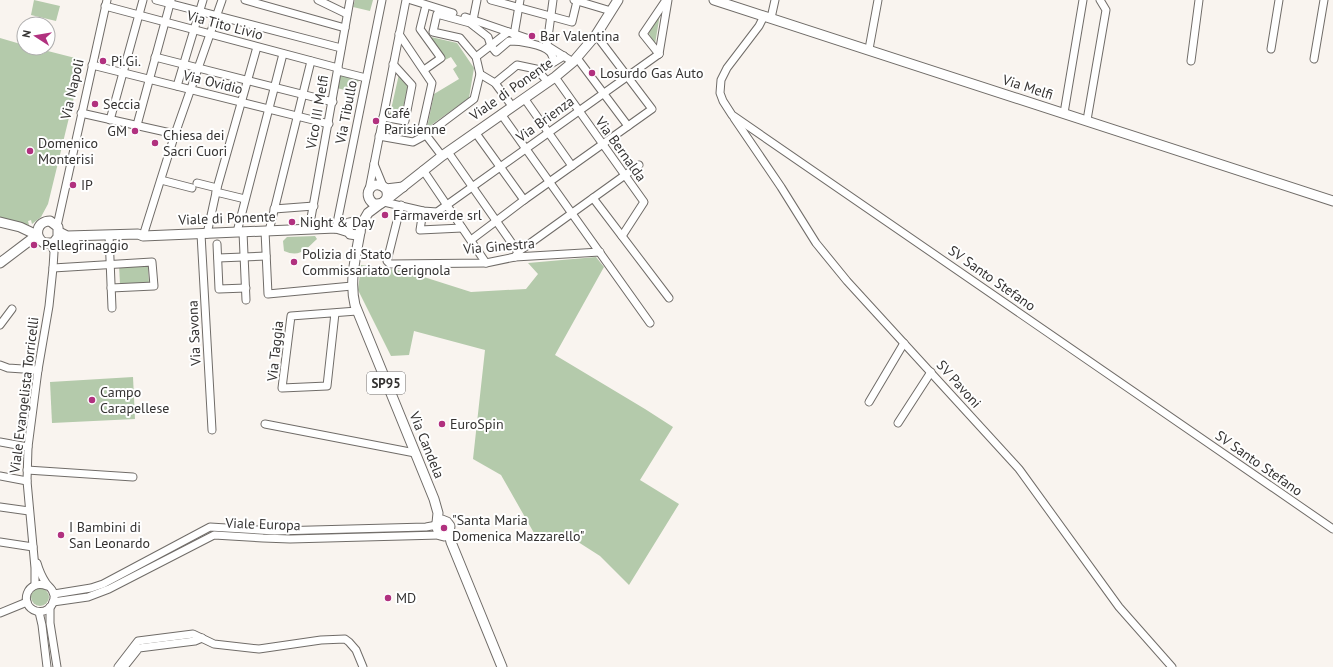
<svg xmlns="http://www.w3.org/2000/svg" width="1333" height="667" viewBox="0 0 1333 667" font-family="'PT Sans',sans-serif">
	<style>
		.green { fill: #b4caab }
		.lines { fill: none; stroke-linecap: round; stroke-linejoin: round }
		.minor-casing { stroke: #706c68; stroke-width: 9 }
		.major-casing { stroke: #706c68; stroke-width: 11 }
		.minor { stroke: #fff; stroke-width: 7 }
		.major { stroke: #fff; stroke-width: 9 }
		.poi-dot { fill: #b1317f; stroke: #fff; stroke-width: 1.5 }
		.labels { text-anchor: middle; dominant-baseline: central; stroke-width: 4; stroke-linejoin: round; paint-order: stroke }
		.shield { fill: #fff; stroke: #727070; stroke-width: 1 }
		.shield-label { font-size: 13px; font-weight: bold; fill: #353332 }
		.street-label { font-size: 14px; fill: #353332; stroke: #fff }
		.poi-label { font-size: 14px; fill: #353332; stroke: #fff; text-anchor: start }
	</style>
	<rect width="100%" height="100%" fill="#f9f4ef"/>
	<!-- green -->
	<g class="green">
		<polygon points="34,0 60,6 56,21 31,15"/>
		<polygon points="355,0 373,0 370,11 353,7"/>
		<polygon points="660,14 655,44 648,32"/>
		<polygon points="431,37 457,43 474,68 469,98 427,128 434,94 459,79 453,69 457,66 451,57 445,60"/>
		<polygon points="0,38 24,45 24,48 36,48 83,60 48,204 41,217 32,224 31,220 28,221 29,225 0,218"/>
		<polygon points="341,74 359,78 356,93 337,88"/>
		<polygon points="399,74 408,87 401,116 390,114"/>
		<path d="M 315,236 L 317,239 C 306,249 300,258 284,251 L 283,241 L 287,237 Z"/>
		<polygon points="596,257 604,267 555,355 645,409 673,427 640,480 679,504 629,585 600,556 575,540 534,533 501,475 473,459 485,350 414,331 409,355 391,356 358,290 361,265 405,271 471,292 526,289 538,274 528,263"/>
		<polygon points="148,264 149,283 120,284 119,265"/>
		<polygon points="133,377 135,419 52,423 50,382"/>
		<circle cx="40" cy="597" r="9"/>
	</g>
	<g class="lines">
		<!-- minor casing -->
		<g class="minor-casing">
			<g id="minor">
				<polyline points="156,0 341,48"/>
				<polyline points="245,0 345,28"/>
				<polyline points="318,0 347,14"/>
				<polyline points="411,0 453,13"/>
				<polyline points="491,0 572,22 577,1"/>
				<polyline points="574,0 611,11"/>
				<polyline points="105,6 338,68"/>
				<polyline points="764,16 759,26 727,68 721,80 720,93 723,101 732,115 1333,529"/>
				<polyline points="465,17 529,39"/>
				<polyline points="771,18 775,0"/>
				<polyline points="473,20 477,0"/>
				<polyline points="514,35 520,0"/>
				<polyline points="546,45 573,62"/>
				<polyline points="547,45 553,0"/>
				<polyline points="869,49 878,0"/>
				<polyline points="1271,49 1279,0"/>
				<polyline points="659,54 643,34 666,0"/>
				<polyline points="659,54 668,0"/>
				<polyline points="155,57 333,102"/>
				<polyline points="476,57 508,32"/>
				<polyline points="577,58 628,126"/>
				<polyline points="1314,59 1324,0"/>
				<polyline points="1191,61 1199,0"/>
				<polyline points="92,65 329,124"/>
				<polyline points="424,70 441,58 420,29 425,9"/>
				<polyline points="338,71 366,78"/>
				<polyline points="538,72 564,56"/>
				<polyline points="555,77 644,202 622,236"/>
				<polyline points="495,83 517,65 536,69 548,82"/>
				<polyline points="177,86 203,0"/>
				<polyline points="524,98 572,166"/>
				<path d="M 512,106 L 495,83 L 480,74 L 476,57 L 460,38 L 433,32 L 437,14 L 470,23 L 488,37 L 491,46 L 496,52 L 509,41 C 519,41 543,44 550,52 C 552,54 553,59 555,61"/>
				<polyline points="81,113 175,134"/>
				<polyline points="1064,113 1083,0"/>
				<polyline points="501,114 650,323"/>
				<polyline points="383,117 405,121 412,85 393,64"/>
				<polyline points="734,118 781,187 816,243 847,281 1019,469 1119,607 1172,667"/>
				<polyline points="110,120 143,0"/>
				<polyline points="1087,120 1106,10 1100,0"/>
				<polyline points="137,125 171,0"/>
				<polyline points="475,132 524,200"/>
				<polyline points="379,136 413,142 426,135 422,128 432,83 399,34"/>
				<polyline points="448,152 518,252"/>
				<polyline points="442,156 426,135 474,99 480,74"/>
				<polyline points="374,164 383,186"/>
				<polyline points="423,170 486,263"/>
				<polyline points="161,180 192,188"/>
				<polyline points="197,183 217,188"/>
				<polyline points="369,190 406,0"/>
				<polyline points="216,192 245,199"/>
				<polyline points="593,198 669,298"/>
				<polyline points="384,202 423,211 437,212 659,54"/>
				<polyline points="401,205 387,261 390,264 486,263 515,257 600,252"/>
				<polyline points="274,209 314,206"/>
				<polyline points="423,211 420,230 462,228"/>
				<polyline points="57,226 107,0"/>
				<polyline points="336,228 382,0"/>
				<polyline points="309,229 350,0"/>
				<polyline points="265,231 268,294 352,286"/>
				<polyline points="269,231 311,61"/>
				<polyline points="237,232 283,54"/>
				<polyline points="243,232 246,300"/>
				<polyline points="201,234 212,430"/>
				<polyline points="207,234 217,188 257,47"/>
				<polyline points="109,235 112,308"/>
				<polyline points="143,236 175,134 222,0"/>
				<polyline points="471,240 524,200 652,109 596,35"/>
				<polyline points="217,244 219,289 246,288"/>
				<polyline points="515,257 518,252 639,165"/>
				<polyline points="218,258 266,256"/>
				<polyline points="53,268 152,262 154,286 111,288"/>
				<polyline points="335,313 327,386 282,388 291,316 357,311"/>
				<polyline points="0,325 12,309"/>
				<polyline points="0,365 8,368 38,370"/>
				<polyline points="869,402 904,343"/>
				<polyline points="898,423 931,372"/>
				<polyline points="265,424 415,453"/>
				<polyline points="0,442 28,447"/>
				<polyline points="27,470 133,477"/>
				<polyline points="0,476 27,481"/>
				<polyline points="0,507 29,511"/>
				<polyline points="0,542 33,547"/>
				<path d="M 37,563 C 39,570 42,577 46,583 C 48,586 50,587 52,590 C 56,596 54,605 48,609 C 44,612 40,612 36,611 C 18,605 27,578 47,586"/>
				<polyline points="35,585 35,568 27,481 28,447 38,370 49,306 53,268 54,252 51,243"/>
				<polyline points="54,594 91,588 103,584 210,527 275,531 426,527 437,525"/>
				<polyline points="53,602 88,597 109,589 214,535 263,538 290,539 440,535"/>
				<polyline points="50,607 50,623 57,667"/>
				<polyline points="39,612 42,625 47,667"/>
				<polyline points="0,613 27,602"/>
				<polyline points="118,667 138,641 193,634 214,644 259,649 321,640 345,639 349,642 356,650 363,667"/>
				<polyline points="124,667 139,648 195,641 202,638"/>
			</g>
		</g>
		<!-- major casing -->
		<g class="major-casing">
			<g id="major">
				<polyline points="714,0 1333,201"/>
				<path d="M 386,189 C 390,198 384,205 374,204 C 360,194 374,177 386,189 L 403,187"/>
				<polyline points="385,201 442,156 555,77 573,62 596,35 618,0"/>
				<polyline points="0,222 20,227 37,235"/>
				<polyline points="361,225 368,213 380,204"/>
				<polyline points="336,228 356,221 361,225 360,232 357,235 350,234 347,228 349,223"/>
				<polyline points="59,232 67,236 138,234 143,236 336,228 349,232"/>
				<path d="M 360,232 C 356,256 349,281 355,305 L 434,499 L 438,513 L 437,523"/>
				<path d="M 54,242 L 58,237 L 58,227 L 50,221 C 37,221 33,236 44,243 L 75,242"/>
				<polyline points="0,263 37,235"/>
				<polygon points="442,520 447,522 450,526 449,534 444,536 440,535 437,528 437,523"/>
				<polyline points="449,534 451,542 502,667"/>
			</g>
		</g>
		<!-- minor -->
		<use href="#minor" class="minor"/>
		<!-- major -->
		<use href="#major" class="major"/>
	</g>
	<!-- markers -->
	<g class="poi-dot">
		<circle cx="532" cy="36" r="4"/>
		<circle cx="103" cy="61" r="4"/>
		<circle cx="592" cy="73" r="4"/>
		<circle cx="95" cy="104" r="4"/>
		<circle cx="376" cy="121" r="4"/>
		<circle cx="135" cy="131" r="4"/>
		<circle cx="155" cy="143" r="4"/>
		<circle cx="30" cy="151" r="4"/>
		<circle cx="73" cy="185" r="4"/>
		<circle cx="385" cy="215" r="4"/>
		<circle cx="292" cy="222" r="4"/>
		<circle cx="34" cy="245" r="4"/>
		<circle cx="294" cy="262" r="4"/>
		<circle cx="92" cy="400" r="4"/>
		<circle cx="442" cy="424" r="4"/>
		<circle cx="444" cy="528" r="4"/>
		<circle cx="61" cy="535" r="4"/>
		<circle cx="388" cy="598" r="4"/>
	</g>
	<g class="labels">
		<!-- shield labels -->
		<rect class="shield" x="367" y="372" width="38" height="22" rx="3"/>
		<g class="shield-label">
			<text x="386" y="383">SP95</text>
		</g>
		<!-- street labels -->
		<g class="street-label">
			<text transform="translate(225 25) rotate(15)">Via Tito Livio</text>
			<text transform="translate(213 82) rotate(14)">Via Ovidio</text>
			<text transform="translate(1028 87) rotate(18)">Via Melfi</text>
			<text transform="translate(72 89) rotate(-77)">Via Napoli</text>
			<text transform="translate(511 89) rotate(-35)">Viale di Ponente</text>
			<text transform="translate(317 112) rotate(-80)">Vico III Melfi</text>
			<text transform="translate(346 112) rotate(-79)">Via Tibullo</text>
			<text transform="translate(545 119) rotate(-36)">Via Brienza</text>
			<text transform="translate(621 149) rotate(54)">Via Bernalda</text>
			<text transform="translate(227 218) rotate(-2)">Viale di Ponente</text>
			<text transform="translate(499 246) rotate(-5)">Via Ginestra</text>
			<text transform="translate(992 278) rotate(35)">SV Santo Stefano</text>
			<text transform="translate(194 333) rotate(-93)">Via Savona</text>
			<text transform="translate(275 351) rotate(-84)">Via Taggia</text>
			<text transform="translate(959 384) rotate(48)">SV Pavoni</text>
			<text transform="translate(24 395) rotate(-83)">Viale Evangelista Torricelli</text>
			<text transform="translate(427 445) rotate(68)">Via Candela</text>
			<text transform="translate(1259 463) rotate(35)">SV Santo Stefano</text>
			<text transform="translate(263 524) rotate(2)">Viale Europa</text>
		</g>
		<!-- poi labels -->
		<g class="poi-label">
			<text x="540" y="36">Bar Valentina</text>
			<text x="111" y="61">Pi.Gi.</text>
			<text x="600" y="73">Losurdo Gas Auto</text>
			<text x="103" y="104">Seccia</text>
			<text x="384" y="113">Café<tspan x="384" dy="16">Parisienne</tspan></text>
			<text x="127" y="131" text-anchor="end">GM</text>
			<text x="163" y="135">Chiesa dei<tspan x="163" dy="16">Sacri Cuori</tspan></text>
			<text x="38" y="143">Domenico<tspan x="38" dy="16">Monterisi</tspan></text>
			<text x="81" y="185">IP</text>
			<text x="393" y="215">Farmaverde srl</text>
			<text x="300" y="222">Night &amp; Day</text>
			<text x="42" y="245">Pellegrinaggio</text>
			<text x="302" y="254">Polizia di Stato<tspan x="302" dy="16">Commissariato Cerignola</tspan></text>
			<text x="100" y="392">Campo<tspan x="100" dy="16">Carapellese</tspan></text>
			<text x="450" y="424">EuroSpin</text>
			<text x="452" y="520">"Santa Maria<tspan x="452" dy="16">Domenica Mazzarello"</tspan></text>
			<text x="69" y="527">I Bambini di<tspan x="69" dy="16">San Leonardo</tspan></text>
			<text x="396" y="598">MD</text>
		</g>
	</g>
	<!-- north arrow -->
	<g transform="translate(36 36) rotate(282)"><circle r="19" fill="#ffffff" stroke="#aeadad"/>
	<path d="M0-3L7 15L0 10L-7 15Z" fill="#b1317f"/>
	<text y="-6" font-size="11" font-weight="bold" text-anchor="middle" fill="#353332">N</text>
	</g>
</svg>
